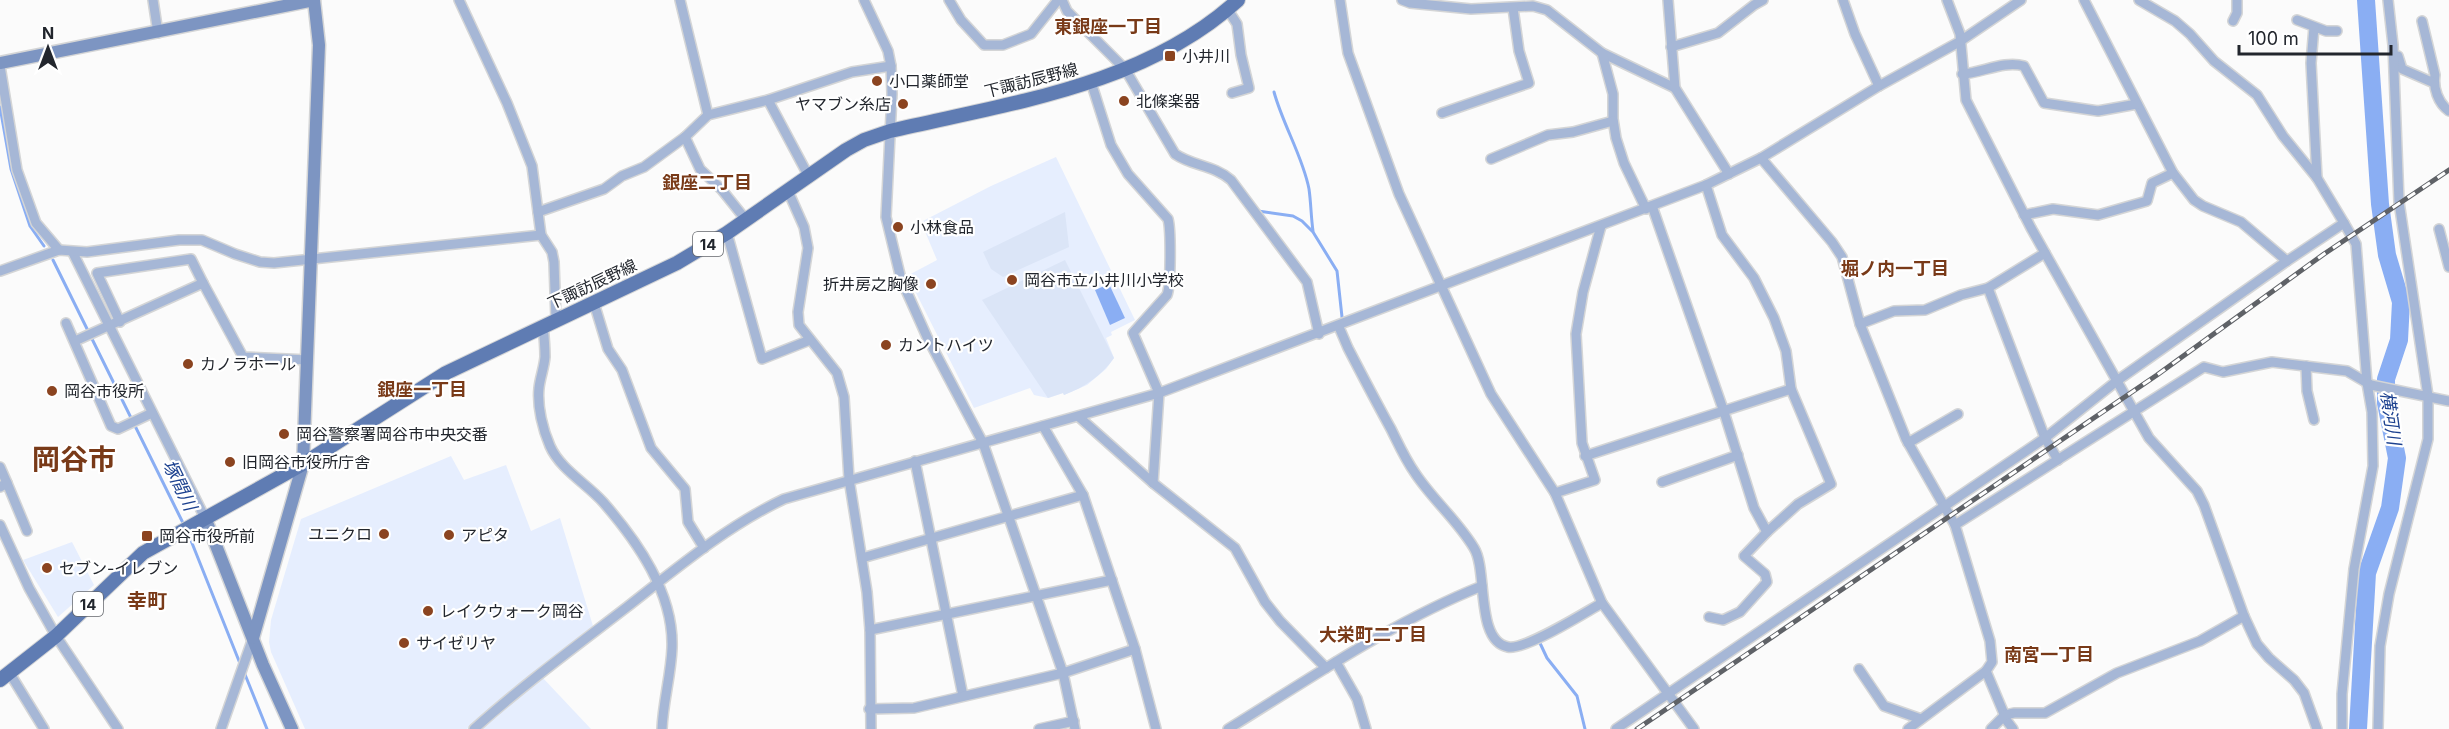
<svg xmlns="http://www.w3.org/2000/svg" width="2449" height="729" viewBox="0 0 2449 729" font-family="Inter,'Noto Sans JP',sans-serif">
	<style>
		.built { fill: #e6eefe }
		.green { fill: #dbe5f7 }
		.water { fill: #8aaef3 }
		.lines { fill: none; stroke-linecap: round; stroke-linejoin: round }
		.stream { stroke: #8aaef3; stroke-width: 3 }
		.river { stroke: #8aaef3; stroke-width: 18 }
		.street-casing { stroke: #d4d5d6; stroke-width: 12 }
		.secondary-casing { stroke: #d4d5d6; stroke-width: 15 }
		.primary-casing { stroke: #d4d5d6; stroke-width: 16 }
		.street { stroke: #a6b7d6; stroke-width: 9 }
		.secondary { stroke: #7d95c2; stroke-width: 12 }
		.primary { stroke: #5f7cb3; stroke-width: 14 }
		.rail-casing { stroke: #5f6267; stroke-width: 5 }
		.rail { stroke: #fff; stroke-width: 3; stroke-dasharray: 9; stroke-linecap: butt }
		.poi-dot { fill: #8b4420; stroke: #fff; stroke-width: 2 }
		.labels { text-anchor: middle; dominant-baseline: central; stroke-width: 4.5; stroke-linejoin: round; paint-order: stroke }
		.shield { fill: #fff; stroke: #64676c; stroke-width: 1.5 }
		.shield-label { font-size: 15px; font-weight: bold; fill: #22262d }
		.poi-label { font-size: 16px; fill: #22262d; stroke: #fff; text-anchor: start }
		.street-label { font-size: 16px; fill: #22262d; stroke: #fff }
		.neighbourhood-label { font-size: 18px; font-weight: bold; fill: #793a18; stroke: #fff }
		.water-label { font-size: 18px; font-style: italic; fill: #1c418f; stroke: #fff }
		.quarter-label { font-size: 20px; font-weight: bold; fill: #793a18; stroke: #fff }
		.town-label { font-size: 28px; font-weight: bold; fill: #793a18; stroke: #fff }
	</style>
	<rect width="100%" height="100%" fill="#fbfbfb"/>
	<!-- built -->
	<g class="built">
		<polygon points="1056,157 1135,320 1111,332 1112,335 1106,338 1114,358 1106,369 1087,385 1064,395 1063,393 1048,398 1034,395 1030,388 974,408 911,283 905,277 937,260 921,222 991,186"/>
		<polygon points="451,456 464,480 506,465 531,531 560,518 593,626 496,702 467,729 305,729 271,652 269,642 271,620 301,519"/>
		<polygon points="72,542 94,585 58,617 23,560"/>
		<polygon points="542,677 591,729 479,729"/>
	</g>
	<!-- green -->
	<g class="green">
		<polygon points="1065,212 1069,247 1003,277 991,269 983,252"/>
		<path d="M 1065,260 L 1114,358 C 1101,376 1085,387 1064,395 L 1063,393 L 1048,398 L 982,300 Z"/>
	</g>
	<!-- water -->
	<polygon class="water" points="1109,284 1125,318 1110,325 1095,290"/>
	<g class="lines">
		<!-- stream -->
		<g class="stream">
			<path d="M 1274,92 C 1283,125 1303,157 1309,189 C 1311,203 1311,217 1313,231"/>
			<polyline points="0,107 11,169 30,226 44,246"/>
			<polyline points="1258,211 1293,216 1302,221 1313,232 1337,271 1342,317"/>
			<polyline points="53,260 184,525"/>
			<polyline points="188,533 241,666"/>
			<polyline points="1539,641 1547,658 1577,696 1585,729"/>
			<polyline points="244,672 267,729"/>
		</g>
		<!-- river -->
		<polyline class="river" points="2358,729 2367,573 2390,508 2397,458 2386,403 2386,379 2399,340 2401,302 2387,255 2380,204 2366,0"/>
		<!-- street casing -->
		<g class="street-casing">
			<g id="street">
				<polyline points="153,0 158,33"/>
				<polyline points="459,0 507,103 532,166 541,235 552,252 554,262 556,320"/>
				<polyline points="680,0 708,115"/>
				<polyline points="864,0 888,51 891,66 892,94 886,217 901,279 927,337 983,443 1063,673 1075,729"/>
				<polyline points="949,0 961,20 984,45 1003,45 1031,34 1058,0"/>
				<path d="M 1062,0 L 1067,11 L 1125,69 L 1175,154 C 1192,166 1214,165 1231,180 L 1307,282 L 1319,334"/>
				<polyline points="1340,0 1348,53 1399,194 1491,394 1555,493 1602,603 1694,729"/>
				<polyline points="1402,0 1410,3 1471,9 1533,6 1547,10 1602,53 1675,88"/>
				<polyline points="1668,0 1675,88 1729,174"/>
				<polyline points="1843,0 1855,34 1879,86"/>
				<polyline points="1947,0 1960,34 1966,100 2031,228 2149,438 2197,491 2204,505 2244,616 2257,644 2269,658 2294,680 2304,693 2317,729"/>
				<polyline points="2084,0 2173,173 2194,200 2203,206 2241,222 2287,261 2344,223 2356,244 2367,383 2372,412 2373,466 2354,569 2342,694 2342,729"/>
				<polyline points="2139,0 2175,21 2190,34 2214,61 2257,95 2283,136 2317,178 2344,223"/>
				<polyline points="1228,10 1237,24 1241,55 1249,88 1232,93"/>
				<polyline points="2297,20 2326,31 2337,31"/>
				<polyline points="2233,21 2237,13 2237,0"/>
				<path d="M 2422,21 L 2435,75 C 2433,88 2438,103 2449,111"/>
				<polyline points="2314,27 2311,63 2317,178"/>
				<polyline points="1671,47 1718,33 1754,5 1763,0"/>
				<polyline points="1602,53 1613,94 1613,119 1616,138 1624,163 1646,209"/>
				<polyline points="2398,56 2402,69 2434,83"/>
				<polyline points="0,66 17,170 36,223 59,250"/>
				<path d="M 1962,74 C 1982,73 2004,60 2024,66 L 2044,103 L 2098,111 L 2137,104"/>
				<path d="M 1091,82 L 1111,145 L 1128,174 L 1168,219 C 1171,230 1171,285 1167,295 L 1133,333 L 1159,393 L 1153,483"/>
				<polyline points="768,100 808,175"/>
				<polyline points="1442,113 1529,83 1519,51 1513,8"/>
				<polyline points="685,137 700,169 722,190 746,220"/>
				<polyline points="1761,158 1832,242 1842,257 1860,324 1906,439 1955,525"/>
				<polyline points="1491,159 1548,135 1573,132 1613,121"/>
				<polyline points="788,191 804,227 808,248 798,312 799,325 837,373 844,397 849,479 867,592 870,630 871,729"/>
				<polyline points="1652,206 1724,412 1754,508 1767,532 1798,504 1831,484 1791,389 1786,351 1774,318 1754,278 1722,235 1706,185"/>
				<polyline points="538,212 604,189 622,176 644,167 685,137 708,115 768,100 852,72 891,66"/>
				<polyline points="2024,215 2053,209 2098,215 2147,201 2152,183 2173,173"/>
				<polyline points="2439,229 2449,267"/>
				<polyline points="727,233 762,359 810,340"/>
				<polyline points="73,253 206,520"/>
				<polyline points="0,271 59,250 87,252 179,240 202,240 235,254 260,262 274,263 541,235"/>
				<polyline points="1988,288 2045,438 2058,460"/>
				<polyline points="594,303 608,349 622,370 651,448 685,489 688,522 704,548"/>
				<polyline points="120,322 97,273 191,259 203,283"/>
				<polyline points="66,323 111,426 118,429 152,413"/>
				<polyline points="1860,324 1894,311 1925,310 1961,295 1988,288 2045,253"/>
				<path d="M 543,325 C 544,335 545,347 545,357 C 544,368 540,378 539,388 C 537,407 543,430 550,446 C 560,469 587,484 603,502 C 637,541 674,593 672,648 C 671,675 663,702 662,729"/>
				<path d="M 1339,327 L 1348,348 C 1362,375 1376,402 1391,429 C 1398,443 1405,459 1415,473 C 1432,499 1458,521 1474,548 C 1488,570 1475,641 1508,647 C 1526,650 1584,613 1602,603"/>
				<polyline points="75,341 203,283 243,357 308,360"/>
				<polyline points="2306,366 2307,391 2314,420"/>
				<polyline points="1079,417 1153,483 1235,548 1265,602 1280,621 1326,668"/>
				<polyline points="1043,426 1083,495 1135,649 1156,729"/>
				<polyline points="1908,443 1958,414"/>
				<polyline points="1585,456 1791,389"/>
				<polyline points="915,461 963,696"/>
				<polyline points="0,467 7,483 0,487"/>
				<polyline points="1662,482 1738,455"/>
				<polyline points="7,483 27,531"/>
				<polyline points="1555,493 1595,480 1582,443 1576,334 1583,292 1601,226"/>
				<polyline points="0,525 29,588 56,636 118,729"/>
				<polyline points="862,558 1083,495"/>
				<polyline points="1709,617 1723,620 1740,612 1767,582 1765,574 1744,556 1767,532"/>
				<polyline points="870,630 1112,580"/>
				<polyline points="1336,662 1357,699 1366,729"/>
				<polyline points="1859,669 1884,706 1921,719"/>
				<polyline points="1986,671 2007,721 2013,729"/>
				<polyline points="9,672 44,729"/>
				<polyline points="869,709 914,708 1063,673 1135,649"/>
				<polyline points="221,729 253,638"/>
				<path d="M 474,729 C 523,685 575,647 627,607 C 677,568 727,526 784,499 L 1159,393 L 1706,185 L 1761,158 L 1879,86 L 1959,42 L 2021,0"/>
				<polyline points="1039,729 1074,721"/>
				<path d="M 1228,729 C 1311,678 1392,622 1482,586"/>
				<polyline points="1616,729 2045,438 2118,380 2287,261"/>
				<polyline points="1908,729 1986,671 1992,662 1990,641 1955,525 2204,367 2223,372 2272,362 2347,371 2371,385 2449,401"/>
				<polyline points="1991,729 2005,715 2014,713 2045,713 2117,673 2200,641 2244,616"/>
				<polyline points="2378,729 2380,646 2389,594 2428,439 2428,396 2399,202 2393,45 2388,0"/>
			</g>
		</g>
		<!-- secondary casing -->
		<g class="secondary-casing">
			<g id="secondary">
				<polyline points="0,63 314,0"/>
				<polyline points="206,520 263,665 292,729"/>
				<polyline points="253,638 303,464 319,45 314,0"/>
			</g>
		</g>
		<!-- primary casing -->
		<g class="primary-casing">
			<path id="primary" d="M 0,680 L 56,636 L 143,553 L 303,464 L 446,373 L 677,263 L 727,233 L 846,150 L 864,140 L 890,131 C 1009,103 1144,86 1238,0"/>
		</g>
		<!-- street -->
		<use href="#street" class="street"/>
		<!-- secondary -->
		<use href="#secondary" class="secondary"/>
		<!-- primary -->
		<use href="#primary" class="primary"/>
		<!-- rail casing -->
		<g class="rail-casing">
			<polyline id="rail" points="1637,729 2157,375 2324,254 2449,170"/>
		</g>
		<!-- rail -->
		<use href="#rail" class="rail"/>
	</g>
	<!-- markers -->
	<g class="poi-dot">
		<rect x="1164" y="50" width="12" height="12" rx="3"/>
		<circle cx="877" cy="81" r="6"/>
		<circle cx="1124" cy="101" r="6"/>
		<circle cx="903" cy="104" r="6"/>
		<circle cx="898" cy="227" r="6"/>
		<circle cx="1012" cy="280" r="6"/>
		<circle cx="931" cy="284" r="6"/>
		<circle cx="886" cy="345" r="6"/>
		<circle cx="188" cy="364" r="6"/>
		<circle cx="52" cy="391" r="6"/>
		<circle cx="284" cy="434" r="6"/>
		<circle cx="230" cy="462" r="6"/>
		<circle cx="384" cy="534" r="6"/>
		<circle cx="449" cy="535" r="6"/>
		<rect x="141" y="530" width="12" height="12" rx="3"/>
		<circle cx="47" cy="568" r="6"/>
		<circle cx="428" cy="611" r="6"/>
		<circle cx="404" cy="643" r="6"/>
	</g>
	<g class="labels">
		<!-- shield labels -->
		<g class="shield">
			<rect x="693" y="232" width="30" height="24" rx="4.5"/>
			<rect x="73" y="592" width="30" height="24" rx="4.5"/>
		</g>
		<g class="shield-label">
			<text x="708" y="244">14</text>
			<text x="88" y="604">14</text>
		</g>
		<!-- poi labels -->
		<g class="poi-label">
			<text x="1182" y="56">小井川</text>
			<text x="889" y="81">小口薬師堂</text>
			<text x="1136" y="101">北條楽器</text>
			<text x="891" y="104" text-anchor="end">ヤマブン糸店</text>
			<text x="910" y="227">小林食品</text>
			<text x="1024" y="280">岡谷市立小井川小学校</text>
			<text x="919" y="284" text-anchor="end">折井房之胸像</text>
			<text x="898" y="345">カントハイツ</text>
			<text x="200" y="364">カノラホール</text>
			<text x="64" y="391">岡谷市役所</text>
			<text x="296" y="434">岡谷警察署岡谷市中央交番</text>
			<text x="242" y="462">旧岡谷市役所庁舎</text>
			<text x="372" y="534" text-anchor="end">ユニクロ</text>
			<text x="461" y="535">アピタ</text>
			<text x="159" y="536">岡谷市役所前</text>
			<text x="59" y="568">セブン-イレブン</text>
			<text x="440" y="611">レイクウォーク岡谷</text>
			<text x="416" y="643">サイゼリヤ</text>
		</g>
		<!-- street labels -->
		<g class="street-label">
			<text transform="translate(1031 80) rotate(-14)">下諏訪辰野線</text>
			<text transform="translate(592 284) rotate(-25)">下諏訪辰野線</text>
		</g>
		<!-- neighbourhood labels -->
		<g class="neighbourhood-label">
			<text x="1108" y="26">東銀座一丁目</text>
			<text x="707" y="182">銀座二丁目</text>
			<text x="1895" y="268">堀ノ内一丁目</text>
			<text x="422" y="389">銀座一丁目</text>
			<text x="1373" y="634">大栄町二丁目</text>
			<text x="2049" y="654">南宮一丁目</text>
		</g>
		<!-- water labels -->
		<g class="water-label">
			<text transform="translate(2391 418) rotate(82)">横河川</text>
			<text transform="translate(180 485) rotate(64)">塚間川</text>
		</g>
		<!-- quarter labels -->
		<g class="quarter-label">
			<text x="147" y="601">幸町</text>
		</g>
		<!-- town labels -->
		<g class="town-label">
			<text x="74" y="459">岡谷市</text>
		</g>
	</g>
	<!-- north arrow -->
	<g transform="translate(48 48)" stroke="#ffffff" stroke-width="4.5" paint-order="stroke">
	<path d="M0-4.5L10 22L0 15L-10 22Z" fill="#22262d"/>
	<text y="-9" font-size="16" font-weight="bold" text-anchor="middle" fill="#22262d">N</text>
	</g>
	<!-- scale -->
	<path d="M2239 45v9h152v-9" fill="none" stroke="#22262d" stroke-width="3"/>
	<text x="2248" y="45" font-size="18" fill="#22262d" stroke="#ffffff" stroke-width="4.5" paint-order="stroke">100 m</text>
</svg>
